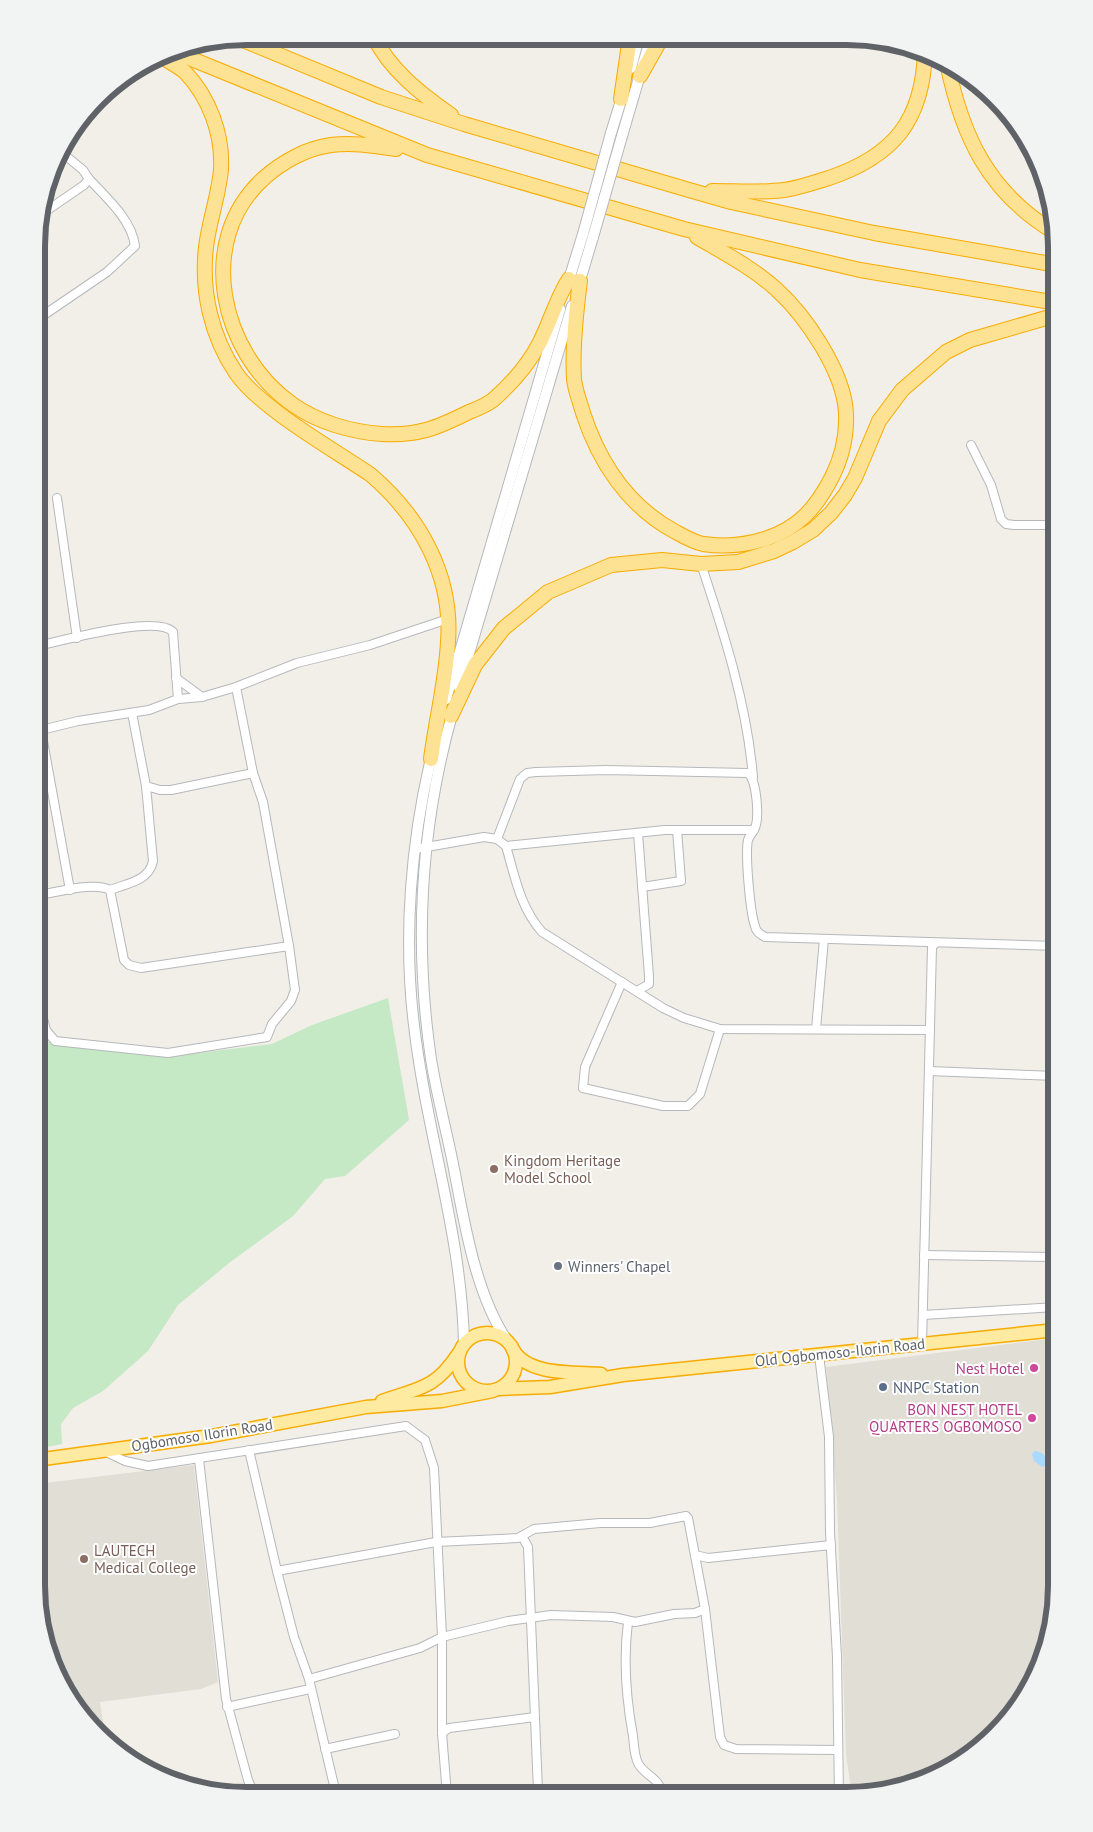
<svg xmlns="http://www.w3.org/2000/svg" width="1093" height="1832" viewBox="0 0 1093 1832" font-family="'PT Sans',sans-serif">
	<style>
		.education { fill: #e1ded6 }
		.green { fill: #c5e8c5 }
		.water { fill: #aadaff }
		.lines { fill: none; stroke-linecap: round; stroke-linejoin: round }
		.minor-casing { stroke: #b5b8bc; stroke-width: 10 }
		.tertiary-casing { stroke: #b5b8bc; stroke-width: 12 }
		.trunk-casing { stroke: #f9ab00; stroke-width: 15 }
		.motorway-casing { stroke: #f9ab00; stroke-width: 16 }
		.minor { stroke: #fff; stroke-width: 8 }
		.tertiary { stroke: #fff; stroke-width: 10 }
		.trunk { stroke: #feeaa1; stroke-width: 12 }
		.motorway { stroke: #fde293; stroke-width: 14 }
		.tertiary-bridge-casing { stroke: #b5b8bc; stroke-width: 12; stroke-linecap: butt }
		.tertiary-bridge { stroke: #fff; stroke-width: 10 }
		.education-dot { fill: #8d6e63; stroke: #fff; stroke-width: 2 }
		.worship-dot { fill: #6b7280; stroke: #fff; stroke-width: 2 }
		.hotel-dot { fill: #d1479c; stroke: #fff; stroke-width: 2 }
		.service-dot { fill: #5c6f8a; stroke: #fff; stroke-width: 2 }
		.labels { text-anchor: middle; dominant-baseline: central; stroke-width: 4; stroke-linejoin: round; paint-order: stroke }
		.education-label { font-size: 15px; fill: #785e54; stroke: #fff; text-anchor: start }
		.worship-label { font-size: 15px; fill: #5b616d; stroke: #fff; text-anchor: start }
		.street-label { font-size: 15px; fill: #5f6368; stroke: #fff }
		.hotel-label { font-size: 15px; fill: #b23c85; stroke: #fff; text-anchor: end }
		.service-label { font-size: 15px; fill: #4e5e75; stroke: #fff; text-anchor: start }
		.rim { fill: none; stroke: #5f6368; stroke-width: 6 }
	</style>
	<rect width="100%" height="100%" fill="#f1efe8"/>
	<!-- education -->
	<g class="education">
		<polygon points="1056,1338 1056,1600 1046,1654 1014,1714 975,1752 927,1780 852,1795 846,1755 837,1500 826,1367"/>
		<polygon points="194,1465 218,1682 201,1689 100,1702 106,1740 79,1714 52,1666 36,1586 36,1484"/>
	</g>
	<!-- green -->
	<polygon class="green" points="388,998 409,1120 345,1176 325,1179 293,1216 229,1263 178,1305 148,1351 103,1391 73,1408 61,1424 62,1444 36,1449 37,1041 179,1055 272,1044 312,1025"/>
	<!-- water -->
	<path class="water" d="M 1035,1451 C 1043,1452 1048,1457 1047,1465 L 1042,1467 L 1034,1461 L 1032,1454 Z"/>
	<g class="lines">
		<!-- minor casing -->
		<g class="minor-casing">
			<g id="minor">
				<polyline points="39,216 84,185 89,179 83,170 60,151"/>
				<path d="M 38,319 L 107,272 L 135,246 C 132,220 106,197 89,179"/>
				<polyline points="971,445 991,485 1001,519 1006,524 1014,525 1057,525"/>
				<polyline points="57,498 77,638"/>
				<path d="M 701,564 C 724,633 747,705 753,777"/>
				<path d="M 37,646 C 62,641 157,614 173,632 L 178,699"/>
				<polyline points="176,678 202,697"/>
				<polyline points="41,730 70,890"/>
				<polyline points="37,731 78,721 149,710 178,699 202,697 236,687 297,663 370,645 448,619"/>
				<polyline points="146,786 160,790 171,790 253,773"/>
				<path d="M 497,839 L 520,779 L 527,773 L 536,772 L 606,770 L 748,773 C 757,781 760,820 754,830"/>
				<path d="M 506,846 C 515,877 520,907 542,932 L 663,1008 L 684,1018 L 720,1029 L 930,1030"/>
				<path d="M 415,849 L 484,837 L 497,839 L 506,846 L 665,830 L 754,830 C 752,833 749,837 748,840 C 745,854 750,912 755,926 C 756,932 760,934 765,937 L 1057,946"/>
				<polyline points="642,887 681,881 677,830"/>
				<path d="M 110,890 C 128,883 149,881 153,861 L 146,786 L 132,713"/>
				<path d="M 37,895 C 56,893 94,881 110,890 L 124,960 L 129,965 L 141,968 L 289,946"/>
				<polyline points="622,982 585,1067 583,1088 663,1106 688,1106 700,1094 720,1029"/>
				<polyline points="637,991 649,984 649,976 638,833"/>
				<polyline points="37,996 46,1030 55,1041 168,1053 267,1037 272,1024 291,1001 295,990 289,946 263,802 253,773 236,687"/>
				<polyline points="816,1029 824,939"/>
				<polyline points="929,1071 1056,1076"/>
				<polyline points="924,1255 1056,1257"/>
				<polyline points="923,1315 1056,1307"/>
				<polyline points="922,1344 932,947 936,943"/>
				<polyline points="819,1355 829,1437 830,1532 837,1657 839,1796"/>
				<polyline points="249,1450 277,1571 294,1637 309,1679 336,1794"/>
				<polyline points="106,1452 125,1461 148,1466 406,1426 425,1440 434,1468 442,1637 442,1733 447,1795"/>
				<polyline points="199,1459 226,1699 248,1780 254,1794"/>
				<polyline points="522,1536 528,1547 538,1791 552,1795"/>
				<polyline points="695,1555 708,1558 831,1545"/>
				<polyline points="277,1571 436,1542 518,1538 534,1529 600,1523 650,1523 686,1516 688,1518 705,1609 720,1737 724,1745 736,1749 838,1750"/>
				<path d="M 628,1622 C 623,1661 626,1698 633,1736 C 634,1744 634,1755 638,1763 C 644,1776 662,1778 661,1795"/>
				<polyline points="309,1679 420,1648 442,1637 508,1621 551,1615 613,1617 635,1622 674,1614 695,1613 705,1609"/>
				<polyline points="227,1707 310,1689"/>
				<polyline points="442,1733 449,1728 535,1717"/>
				<polyline points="325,1749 395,1734"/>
			</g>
		</g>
		<!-- tertiary casing -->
		<g class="tertiary-casing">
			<g id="tertiary">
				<polyline points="631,68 639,37"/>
				<polyline points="611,133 623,94"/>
				<polyline points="622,136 651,37"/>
				<polyline points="567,286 583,234"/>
				<polyline points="578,287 593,237"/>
				<polyline points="459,687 572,306"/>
				<polyline points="446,699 560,309"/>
				<path d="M 453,711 C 421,824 414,943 431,1059 C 437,1097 448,1136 455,1174 C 465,1228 477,1297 508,1342"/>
				<path d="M 432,754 C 411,841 403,936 414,1025 C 426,1132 462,1235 464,1344"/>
			</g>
		</g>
		<!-- trunk casing -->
		<g class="trunk-casing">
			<g id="trunk">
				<circle cx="487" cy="1362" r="29"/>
				<path d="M 513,1350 C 529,1376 574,1372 601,1374"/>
				<polyline points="498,1389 550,1387 623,1375 1056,1330"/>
				<path d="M 382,1401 C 419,1388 435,1389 458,1354"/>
				<polyline points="36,1460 211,1436 366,1407 442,1401 493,1391"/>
			</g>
		</g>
		<!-- motorway casing -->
		<g class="motorway-casing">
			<g id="motorway">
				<path d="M 374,37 C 390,70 421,94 451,115"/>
				<polyline points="238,38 381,97 464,124 689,190 731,202 874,233 1057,265"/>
				<polyline points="172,51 427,155 684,229 860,270 1057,303"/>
				<path d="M 160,56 C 168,61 178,66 185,72 C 209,97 223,134 221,169 C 219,195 209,221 206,247 C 201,291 211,336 236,373 C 261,409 333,449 371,475 C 420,517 453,576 448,642 C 446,681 436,720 431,759"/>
				<path d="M 947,63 C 962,136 988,192 1054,232"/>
				<polyline points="640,76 662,37"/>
				<polyline points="621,99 630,37"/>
				<path d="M 396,149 C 375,146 353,142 331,145 C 307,148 282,162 264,178 C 194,241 221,354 292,404 C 317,422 351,432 382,434 C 418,436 437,428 469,412 C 477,409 486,405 493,400 C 510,385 528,365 539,344 C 550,323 556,299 569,279"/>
				<path d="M 712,191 C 736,191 760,193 784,190 C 799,188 815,182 829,178 C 894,156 923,120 925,51"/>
				<path d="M 580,281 C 576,312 572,347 574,379 C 575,390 580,402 583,413 C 599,462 628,506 674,531 C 683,536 693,542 703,544 C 723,547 746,545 765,539 C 799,528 816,508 832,477 C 842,457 847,436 846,413 C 844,372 806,316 776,289 C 753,268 724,253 697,237"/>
				<polyline points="451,716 475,665 504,628 548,592 611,565 662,560 701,564 738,562 774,551 793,542 813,530 831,513 845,495 855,478 879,421 902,390 946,352 970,340 1046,318 1057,317"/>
			</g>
		</g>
		<!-- minor -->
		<use href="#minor" class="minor"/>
		<!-- tertiary -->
		<use href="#tertiary" class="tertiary"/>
		<!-- trunk -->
		<use href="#trunk" class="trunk"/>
		<!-- motorway -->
		<use href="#motorway" class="motorway"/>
		<!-- tertiary-bridge casing -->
		<g class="tertiary-bridge-casing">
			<g id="tertiary-bridge">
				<polyline points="583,234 611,133"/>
				<polyline points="593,237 622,136"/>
			</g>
		</g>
		<!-- tertiary-bridge -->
		<use href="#tertiary-bridge" class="tertiary-bridge"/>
	</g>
	<!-- markers -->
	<g class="education-dot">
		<circle cx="494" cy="1169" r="5"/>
		<circle cx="84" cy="1559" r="5"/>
	</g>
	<circle class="worship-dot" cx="558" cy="1266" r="5"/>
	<g class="hotel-dot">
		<circle cx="1034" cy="1368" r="5"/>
		<circle cx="1032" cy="1418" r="5"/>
	</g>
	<circle class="service-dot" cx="883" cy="1387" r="5"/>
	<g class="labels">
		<!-- education labels -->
		<g class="education-label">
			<text x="504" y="1160">Kingdom Heritage<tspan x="504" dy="17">Model School</tspan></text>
			<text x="94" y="1550">LAUTECH<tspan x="94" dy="17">Medical College</tspan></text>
		</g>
		<!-- worship labels -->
		<g class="worship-label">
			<text x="568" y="1266">Winners' Chapel</text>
		</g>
		<!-- street labels -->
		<g class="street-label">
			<text transform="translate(840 1352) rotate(-6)">Old Ogbomoso-Ilorin Road</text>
			<text transform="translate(202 1435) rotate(-9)">Ogbomoso Ilorin Road</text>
		</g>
		<!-- hotel labels -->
		<g class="hotel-label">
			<text x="1024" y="1368">Nest Hotel</text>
			<text x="1022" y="1409">BON NEST HOTEL<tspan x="1022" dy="17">QUARTERS OGBOMOSO</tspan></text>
		</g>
		<!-- service labels -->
		<g class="service-label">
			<text x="893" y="1387">NNPC Station</text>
		</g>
	</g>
	<!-- crop -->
	<path d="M0 0H1093V1832H0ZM246 45H847A201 201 0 0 1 1048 246V1586A201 201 0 0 1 847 1787H246A201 201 0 0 1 45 1586V246A201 201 0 0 1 246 45Z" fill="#f2f3f3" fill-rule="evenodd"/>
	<path class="rim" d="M246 45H847A201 201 0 0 1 1048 246V1586A201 201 0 0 1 847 1787H246A201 201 0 0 1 45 1586V246A201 201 0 0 1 246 45Z"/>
</svg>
